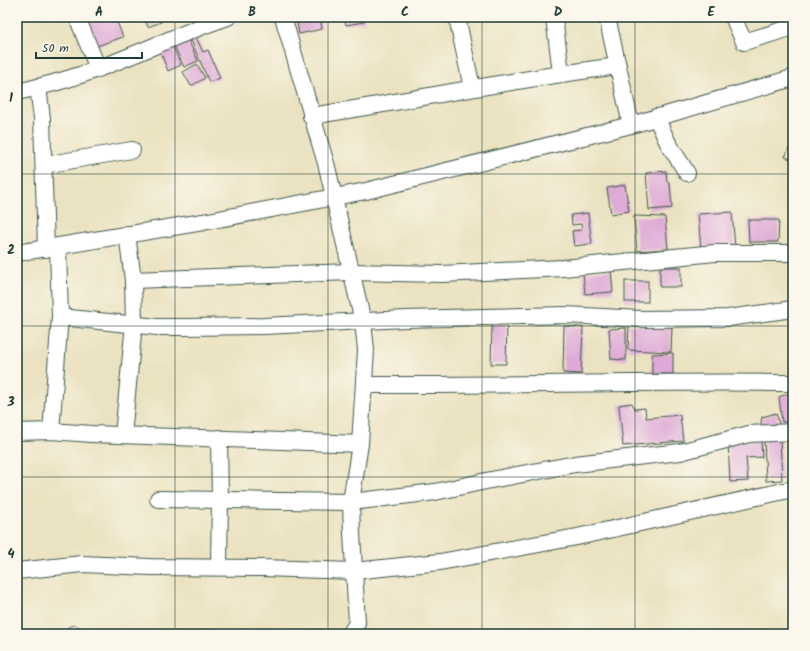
<svg xmlns="http://www.w3.org/2000/svg" width="810" height="651" viewBox="0 0 810 651" font-family="Kalam,sans-serif">
	<style>
		.building { fill: #dea9d6 }
		.lines { fill: none; stroke-linecap: round; stroke-linejoin: round }
		.minor-casing { stroke: #3d5649; stroke-width: 18 }
		.minor { stroke: #fff; stroke-width: 16 }
		.grid { fill: none; stroke: #1f3d34; stroke-width: 1; stroke-opacity: 0.55 }
		.neatline { fill: none; stroke: #1f3d34; stroke-width: 1.5 }
		.grid-label { font-size: 13px; text-anchor: middle; font-weight: bold; fill: #1f3d34 }
	</style>
	<rect width="100%" height="100%" fill="#fbf7ec"/>
	<filter id="ink" filterUnits="userSpaceOnUse"><feTurbulence type="fractalNoise" baseFrequency=".025" numOctaves="2"/><feDisplacementMap in="SourceGraphic" scale="8" xChannelSelector="R" yChannelSelector="G"/><feConvolveMatrix kernelMatrix="1 2 1 2 8 2 1 2 1" color-interpolation-filters="sRGB"/></filter>
	<filter id="wash" filterUnits="userSpaceOnUse"><feTurbulence type="fractalNoise" baseFrequency=".012" numOctaves="4" result="noise"/><feDisplacementMap in="SourceGraphic" scale="16" xChannelSelector="R" yChannelSelector="G"/><feGaussianBlur stdDeviation="0.9" result="paint"/><feColorMatrix in="noise" values="0 0 0 0 0 0 0 0 0 0 0 0 0 0 0 0 0 1.4 0 .05"/><feComposite in="paint" operator="in"/></filter>
	<g filter="url(#wash)">
		<rect width="100%" height="100%" fill="#eae2c0"/>
		<g id="blocks">
			<!-- building -->
			<g class="building">
				<polygon points="83,17 115,17 123,37 94,47"/>
				<polygon points="144,17 159,17 161,22 148,27"/>
				<polygon points="296,17 320,17 322,29 299,34"/>
				<polygon points="344,17 363,17 364,22 346,25"/>
				<polygon points="194,33 203,52 208,50 220,78 209,82 189,35"/>
				<polygon points="186,35 198,61 184,67 172,41"/>
				<polygon points="171,43 181,65 168,71 159,49"/>
				<polygon points="197,64 205,78 191,86 183,72"/>
				<polygon points="790,146 793,147 793,160 785,157"/>
				<polygon points="666,171 667,182 670,184 672,208 649,210 646,173"/>
				<polygon points="625,185 629,211 611,214 607,188"/>
				<polygon points="732,212 735,247 701,249 698,214"/>
				<polygon points="588,213 592,244 574,246 572,231 582,230 581,224 572,225 571,215"/>
				<polygon points="634,216 665,217 668,249 637,251"/>
				<polygon points="748,220 779,220 778,242 749,242"/>
				<rect x="660" y="267" width="21" height="20"/>
				<polygon points="611,270 613,292 585,294 583,272"/>
				<rect x="625" y="281" width="23" height="21"/>
				<polygon points="492,324 507,324 506,364 491,364"/>
				<polygon points="629,325 672,327 671,352 628,350"/>
				<polygon points="564,326 583,327 581,374 563,373"/>
				<polygon points="626,328 626,360 611,359 609,329"/>
				<polygon points="673,353 673,374 652,374 652,354"/>
				<polygon points="793,392 793,421 782,422 779,397"/>
				<polygon points="632,403 635,409 645,408 646,418 680,415 683,441 623,446 619,405"/>
				<polygon points="776,413 780,428 760,429 762,417"/>
				<polygon points="764,439 780,439 782,480 766,481"/>
				<polygon points="761,440 762,457 746,458 748,481 730,482 728,442"/>
			</g>
		</g>
	</g>
	<g filter="url(#ink)">
		<use href="#blocks" fill-opacity="0" stroke="#3d5649" stroke-width="1"/>
		<g class="lines">
			<!-- minor casing -->
			<g class="minor-casing">
				<g id="minor">
					<polyline points="77,17 98,69"/>
					<polyline points="283,17 327,167 363,322 366,350 360,444 351,502 352,533 357,623 350,634"/>
					<polyline points="457,17 472,88"/>
					<polyline points="554,17 561,73"/>
					<polyline points="607,17 631,125"/>
					<polyline points="733,17 744,42 793,27"/>
					<polyline points="38,87 42,118 46,249"/>
					<path d="M 17,92 C 44,86 71,79 97,69 C 141,53 183,32 228,17"/>
					<path d="M 311,116 C 413,100 515,79 618,66"/>
					<polyline points="656,117 668,143 687,173"/>
					<polyline points="44,165 132,150"/>
					<polyline points="17,253 203,222 366,191 631,125 793,78"/>
					<polyline points="133,280 351,272 442,274 563,268 715,253 793,253"/>
					<polyline points="60,317 157,327 185,327 264,326 406,319 566,315 641,319 728,318 793,309"/>
					<path d="M 364,385 C 507,386 650,381 793,383"/>
					<polyline points="51,431 60,317 58,246"/>
					<polyline points="17,432 51,431 92,434 360,444"/>
					<polyline points="123,435 134,324 133,280 127,234"/>
					<polyline points="219,438 220,499 219,567"/>
					<polyline points="158,499 351,502 435,492 486,481 575,464 680,452 749,434 793,432"/>
					<polyline points="17,571 82,564 150,567 262,568 354,571 440,562 577,537 793,489"/>
					<polyline points="73,634 74,634"/>
				</g>
			</g>
			<!-- minor -->
			<use href="#minor" class="minor"/>
		</g>
	</g>
	<!-- grid -->
	<path class="grid" d="M 175,17 L 175,634M 328,17 L 328,634M 482,17 L 482,634M 635,17 L 635,634M 17,174 L 793,174M 17,326 L 793,326M 17,477 L 793,477"/>
	<!-- margin -->
	<rect width="810" height="651" fill="none" stroke="#fbf7ec" stroke-width="44"/>
	<!-- scale -->
	<path d="M36 52v6h106v-6" fill="none" stroke="#1f3d34" stroke-width="2"/>
	<text x="42" y="52" font-size="12" fill="#1f3d34" stroke="#fbf7ec" stroke-width="3" paint-order="stroke">50 m</text>
	<rect x="22" y="22" width="766" height="607" class="neatline"/>
	<g class="grid-label">
		<text x="99" y="16">A</text>
		<text x="252" y="16">B</text>
		<text x="405" y="16">C</text>
		<text x="558" y="16">D</text>
		<text x="711" y="16">E</text>
		<text x="11" y="102">1</text>
		<text x="11" y="254">2</text>
		<text x="11" y="406">3</text>
		<text x="11" y="558">4</text>
	</g>
</svg>
